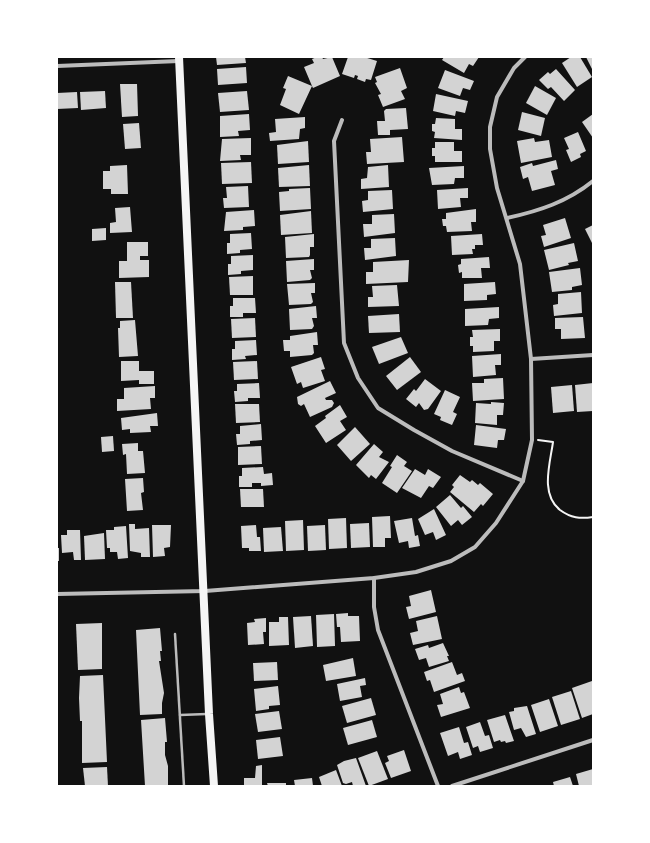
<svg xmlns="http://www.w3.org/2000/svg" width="650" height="843" viewBox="0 0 650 843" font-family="'Exo 2',sans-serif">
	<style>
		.building { fill: #d3d3d3 }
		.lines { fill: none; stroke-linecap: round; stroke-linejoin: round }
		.path { stroke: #f5f5f5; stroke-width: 2 }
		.service { stroke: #bcbcbc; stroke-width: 2.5 }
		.minor { stroke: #bcbcbc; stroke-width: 4 }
		.secondary { stroke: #f5f5f5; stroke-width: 8 }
	</style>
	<rect width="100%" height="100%" fill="#111"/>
	<!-- building -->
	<g class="building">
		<polygon points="216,57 245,57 246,63 217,65"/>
		<polygon points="317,57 322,57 323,59 332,57 340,76 313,88 312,86 299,114 280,105 286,89 283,88 288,76 312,86 304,67 314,63 312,59"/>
		<polygon points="348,57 364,57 377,61 371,80 366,79 365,82 357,79 358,76 355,75 354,78 342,74"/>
		<polygon points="444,57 479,57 473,66 469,64 464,73 442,60"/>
		<polygon points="571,57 580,57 592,77 577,87 562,63"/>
		<polygon points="586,57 593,57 593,71"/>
		<polygon points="246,67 247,83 218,85 217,69"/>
		<polygon points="400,68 407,88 401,91 405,99 383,107 378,95 381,94 375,83 377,82 375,77"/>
		<polygon points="556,69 575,90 564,101 551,87 548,89 539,80 548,72 550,74"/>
		<polygon points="445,70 474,81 470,90 463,88 460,96 438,88"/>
		<polygon points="120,84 137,84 138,116 122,117"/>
		<polygon points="535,86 556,98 547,115 526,103"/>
		<polygon points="105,91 106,108 81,110 80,92"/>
		<polygon points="247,91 249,110 220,112 218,93"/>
		<polygon points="77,92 78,108 57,109 57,93"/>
		<polygon points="436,94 468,101 465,113 456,111 455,116 433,111"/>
		<polygon points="406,108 408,129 390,130 390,135 378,135 377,121 385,121 384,111 386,109"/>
		<polygon points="522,112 545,118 541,136 518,130"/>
		<polygon points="249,114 250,130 238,131 239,136 220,137 220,116"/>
		<polygon points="593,114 593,138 582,122"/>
		<polygon points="305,117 305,128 300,129 299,139 270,141 269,133 276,132 275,119"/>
		<polygon points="436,118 455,119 455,129 462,129 462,140 434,138 435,132 432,131 432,124 435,124"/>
		<polygon points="139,123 141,148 125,149 123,124"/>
		<polygon points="578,132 586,151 580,154 581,157 571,162 566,150 569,149 564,138"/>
		<polygon points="402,137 404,162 367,164 366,152 371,152 370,139"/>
		<polygon points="251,138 251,155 240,155 241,160 220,161 222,139"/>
		<polygon points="534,138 535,142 549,140 552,157 521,163 517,141"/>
		<polygon points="308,141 309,162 278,164 277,145"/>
		<polygon points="435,142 454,142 454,151 462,151 462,162 435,162 435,156 432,156 432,148 435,148"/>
		<polygon points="556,160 558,169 551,171 555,185 532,191 528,177 523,179 520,167 532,163 533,166"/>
		<polygon points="251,162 252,183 222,184 221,163"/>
		<polygon points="127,165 128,194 111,194 111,189 103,189 103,171 110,171 110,166"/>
		<polygon points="309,165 310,186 279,187 278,168"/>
		<polygon points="388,165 389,187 361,189 361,179 367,178 368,167"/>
		<polygon points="464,166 464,178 455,178 454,184 432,185 429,168"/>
		<polygon points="248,186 249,207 224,208 223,198 227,198 226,187"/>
		<polygon points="310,188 311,209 280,211 279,192 289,191 289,189"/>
		<polygon points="468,188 468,198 460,198 461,207 438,209 437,190"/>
		<polygon points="392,190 393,209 363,212 362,201 368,200 368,191"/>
		<polygon points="130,207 132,232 110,233 110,223 116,222 115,208"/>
		<polygon points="476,209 476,222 471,222 472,231 447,232 446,226 443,226 442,219 446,219 446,213"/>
		<polygon points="254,210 255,226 243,227 243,230 224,231 226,212"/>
		<polygon points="311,211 312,233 281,235 280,215"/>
		<polygon points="394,214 395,233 364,237 363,224 372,224 372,215"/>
		<polygon points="565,218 571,238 544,247 541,236 546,235 543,225"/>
		<polygon points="593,225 593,245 585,229"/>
		<polygon points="106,228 106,240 92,241 92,229"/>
		<polygon points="251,233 252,249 240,250 240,253 227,254 227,243 230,243 230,234"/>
		<polygon points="314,234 314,247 310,247 310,255 309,257 286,258 285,237"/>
		<polygon points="482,234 483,245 475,245 475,249 472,249 473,254 452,255 451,236"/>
		<polygon points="395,238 396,256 365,260 364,248 371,248 371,239"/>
		<polygon points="127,242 148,242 148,256 140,256 140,260 149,260 149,277 119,278 119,261 127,261"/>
		<polygon points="574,243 578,261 568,263 569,265 549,270 544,250"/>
		<polygon points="253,255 253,270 241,271 241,274 228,275 228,264 231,264 231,256"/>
		<polygon points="489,257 490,268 481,268 482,278 462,278 462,272 459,273 458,265 461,264 461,259"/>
		<polygon points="314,259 314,270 310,270 312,278 310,280 287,282 286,261"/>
		<polygon points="409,260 408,282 366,284 366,272 373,272 373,262"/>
		<polygon points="580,268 582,285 572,287 572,290 552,292 549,272"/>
		<polygon points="253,276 253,295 230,295 229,277"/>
		<polygon points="115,282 131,282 133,318 116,318"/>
		<polygon points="495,282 496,294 487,295 487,300 464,301 464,284"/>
		<polygon points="315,283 315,293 311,293 313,302 311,304 289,305 287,284"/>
		<polygon points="397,285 399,306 368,307 368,297 373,297 372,286"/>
		<polygon points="581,292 582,313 554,316 553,305 558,304 558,294"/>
		<polygon points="233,298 255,298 256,313 243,313 243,317 230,317 230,306 233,306"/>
		<polygon points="316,306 317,318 312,318 314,326 312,329 290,330 289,309"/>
		<polygon points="499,307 499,318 489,319 488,325 465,326 465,309"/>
		<polygon points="399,314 400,332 369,333 368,316"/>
		<polygon points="583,317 585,338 561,339 561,329 555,329 555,318"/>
		<polygon points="255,318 256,337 232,338 231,319"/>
		<polygon points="135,320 138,356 119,357 118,328 120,328 120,321"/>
		<polygon points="500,329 500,341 494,341 494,351 473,352 473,346 470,346 470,337 473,337 472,330"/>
		<polygon points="317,332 318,345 313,345 314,353 312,355 290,357 290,351 284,351 283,340 290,340 290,336"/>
		<polygon points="401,337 408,353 379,364 372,347"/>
		<polygon points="256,340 257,355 245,356 246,359 232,360 232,349 235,349 235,341"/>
		<polygon points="501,354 501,365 495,365 496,375 473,377 472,356"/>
		<polygon points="321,357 325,369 321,370 325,381 303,388 301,382 297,384 291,367"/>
		<polygon points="410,357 421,372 397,390 386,376"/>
		<polygon points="121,361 139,361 139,371 154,371 154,384 139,384 139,380 121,381"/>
		<polygon points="257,361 258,379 234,380 233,362"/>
		<polygon points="503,378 504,399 473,401 472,383 484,383 484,379"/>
		<polygon points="425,379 441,391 428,409 424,410 419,403 416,407 406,399 414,389 416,391"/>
		<polygon points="330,381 336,393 325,398 326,400 332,400 334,403 332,407 310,417 304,404 301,406 298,404 297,397"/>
		<polygon points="259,383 260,398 248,398 248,401 235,402 234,391 237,391 237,384"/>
		<polygon points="593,383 593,411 577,412 575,385"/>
		<polygon points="572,385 574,411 553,413 551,387"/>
		<polygon points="155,386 155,398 150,398 151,409 117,411 117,399 124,399 124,388"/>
		<polygon points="445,390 460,397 453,412 457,414 452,425 440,420 441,417 434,414"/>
		<polygon points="491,402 504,403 503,415 497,415 497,425 475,423 476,403 491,404"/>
		<polygon points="235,404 259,404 260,422 236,423"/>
		<polygon points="340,405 347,417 340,421 346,430 326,443 315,426 326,418 325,416"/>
		<polygon points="157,413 158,426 150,426 151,432 130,433 130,429 122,430 121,418"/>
		<polygon points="261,424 262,440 250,441 250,444 237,445 236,434 240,434 240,426"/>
		<polygon points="476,425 506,429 504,440 498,440 497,448 474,445"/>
		<polygon points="355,427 370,444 351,461 337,445"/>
		<polygon points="113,436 114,451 102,452 101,437"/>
		<polygon points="138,443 138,451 143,451 145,473 127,474 126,454 123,455 122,444"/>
		<polygon points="374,444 383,452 379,457 389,462 376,479 371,475 369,478 356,465"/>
		<polygon points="261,446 262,464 238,465 238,447"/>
		<polygon points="397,455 407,462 404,466 412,471 397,493 382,483 392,467 390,466"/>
		<polygon points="263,467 264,474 272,473 273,485 261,486 261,483 252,483 252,487 239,487 239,476 242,476 242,468"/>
		<polygon points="415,469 425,475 428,469 441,477 433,488 429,486 421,498 402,488"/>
		<polygon points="460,475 470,482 472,480 478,485 480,483 493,494 483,506 481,504 474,512 450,492 454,487 452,485"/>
		<polygon points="143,478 144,492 141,493 143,510 127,511 125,479"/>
		<polygon points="240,489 263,489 264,507 241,507"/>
		<polygon points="450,495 461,508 463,506 472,517 462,525 458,520 451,526 436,507"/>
		<polygon points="434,509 446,535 436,540 433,532 425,535 418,519"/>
		<polygon points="390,516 391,538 385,538 385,547 373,547 372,517"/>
		<polygon points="346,518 347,548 329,549 328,519"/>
		<polygon points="412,518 415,536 418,535 420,546 409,548 408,541 399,543 394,521"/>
		<polygon points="303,520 304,550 286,551 285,521"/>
		<polygon points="369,523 370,547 351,548 350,524"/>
		<polygon points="129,524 135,524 135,529 149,528 150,557 141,557 141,553 130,551"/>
		<polygon points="152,525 171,525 170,547 164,548 165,556 153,557"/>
		<polygon points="256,525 257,537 260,537 261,551 249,551 249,548 242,548 241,526"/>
		<polygon points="325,525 326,550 308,551 307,526"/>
		<polygon points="126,526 128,558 118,559 117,552 110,552 110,548 107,548 106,530 114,530 114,527"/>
		<polygon points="281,527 283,551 264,552 263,528"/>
		<polygon points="67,530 80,530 81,560 74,560 73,552 62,553 61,535 67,535"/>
		<polygon points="104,533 105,559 85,560 84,536"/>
		<rect x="57" y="548" width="2" height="13"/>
		<polygon points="431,590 436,612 409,619 406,607 411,606 409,596"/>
		<polygon points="348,613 348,616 359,616 360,641 341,642 340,627 337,627 336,614"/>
		<polygon points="334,614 335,646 317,647 316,615"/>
		<polygon points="311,616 313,646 295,648 293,617"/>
		<polygon points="437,616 442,639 413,645 410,633 418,631 416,621"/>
		<polygon points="279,617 288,617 289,645 269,646 269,622 279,622"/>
		<polygon points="266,618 266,632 263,632 264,644 248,645 247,623 255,622 254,619"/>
		<polygon points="102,623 102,669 78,670 76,624"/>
		<polygon points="160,628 162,651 160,651 161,661 159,661 164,693 162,703 162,714 140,715 136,630"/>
		<polygon points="443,643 449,656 447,656 449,661 429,667 426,658 419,660 415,649 428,645 429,648"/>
		<polygon points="353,658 356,676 326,681 323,665"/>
		<polygon points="277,662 278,680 254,681 253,663"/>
		<polygon points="452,662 457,675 462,673 465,681 434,692 430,680 427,681 424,672"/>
		<polygon points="103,675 107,762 82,763 82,721 80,721 79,698 80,676"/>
		<polygon points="365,678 366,685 360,686 362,697 340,701 337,684"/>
		<polygon points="592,681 593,714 582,718 572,688"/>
		<polygon points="278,686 280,705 269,706 269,709 256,711 254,689"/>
		<polygon points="459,687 461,693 464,692 470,708 441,717 437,705 443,704 440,694"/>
		<polygon points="571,691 580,719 561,725 552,697"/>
		<polygon points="371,698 376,715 347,723 342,706"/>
		<polygon points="549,699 558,726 540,732 531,705"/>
		<polygon points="527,706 536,734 526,737 521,728 514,730 509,712 514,711 514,708"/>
		<polygon points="279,711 282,729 258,732 255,714"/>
		<polygon points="505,715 514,741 506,743 505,741 501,742 500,740 494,742 487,720"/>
		<polygon points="165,718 167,742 165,742 165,755 168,766 168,786 145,786 141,720"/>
		<polygon points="372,720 377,737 348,745 343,728"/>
		<polygon points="480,722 485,736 489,735 493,748 480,752 478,746 473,748 466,727"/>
		<polygon points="459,727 464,743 468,742 472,755 460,759 458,752 448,756 440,733"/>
		<polygon points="280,737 283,756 258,759 256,740"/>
		<polygon points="404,750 411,771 391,778 385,763 389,761 387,756"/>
		<polygon points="377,751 388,779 369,786 358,758"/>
		<polygon points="356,758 366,786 353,786 352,782 346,784 343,783 337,765 344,761"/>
		<polygon points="262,765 262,786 244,786 244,778 255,778 256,766"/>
		<polygon points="107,767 108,786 85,786 83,768"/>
		<polygon points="593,769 593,786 579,786 576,774"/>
		<polygon points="336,770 342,786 322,786 319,777"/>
		<polygon points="570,777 573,786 554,786 553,782"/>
		<polygon points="312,778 313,786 295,786 294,780"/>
		<polygon points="267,783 286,783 286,786 268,786"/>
	</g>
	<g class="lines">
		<!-- path -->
		<path class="path" d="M 538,440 L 553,442 C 550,464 540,494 560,510 C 571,518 580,519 593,517"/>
		<!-- service -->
		<g class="service">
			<polyline points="175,634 184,786"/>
			<polyline points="180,715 207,714"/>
		</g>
		<!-- minor -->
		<g class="minor">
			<polyline points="57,66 179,61"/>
			<polyline points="342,120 334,141 344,343 358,378 378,408 414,430 452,451 523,481"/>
			<path d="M 507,218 C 539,211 567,202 593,181"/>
			<polyline points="531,359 593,355"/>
			<polyline points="374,578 374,607 378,630 438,786"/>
			<polyline points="57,594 205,591 374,578 416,572 451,561 475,547 496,523 523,481 532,440 531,359 520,264 497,188 490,149 490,127 497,97 514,68 525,57"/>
			<polyline points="452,786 593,740"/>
		</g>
		<!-- secondary -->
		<polyline class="secondary" points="179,57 209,714 214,786"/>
	</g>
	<!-- border -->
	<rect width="650" height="843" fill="none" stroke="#ffffff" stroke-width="116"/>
</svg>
